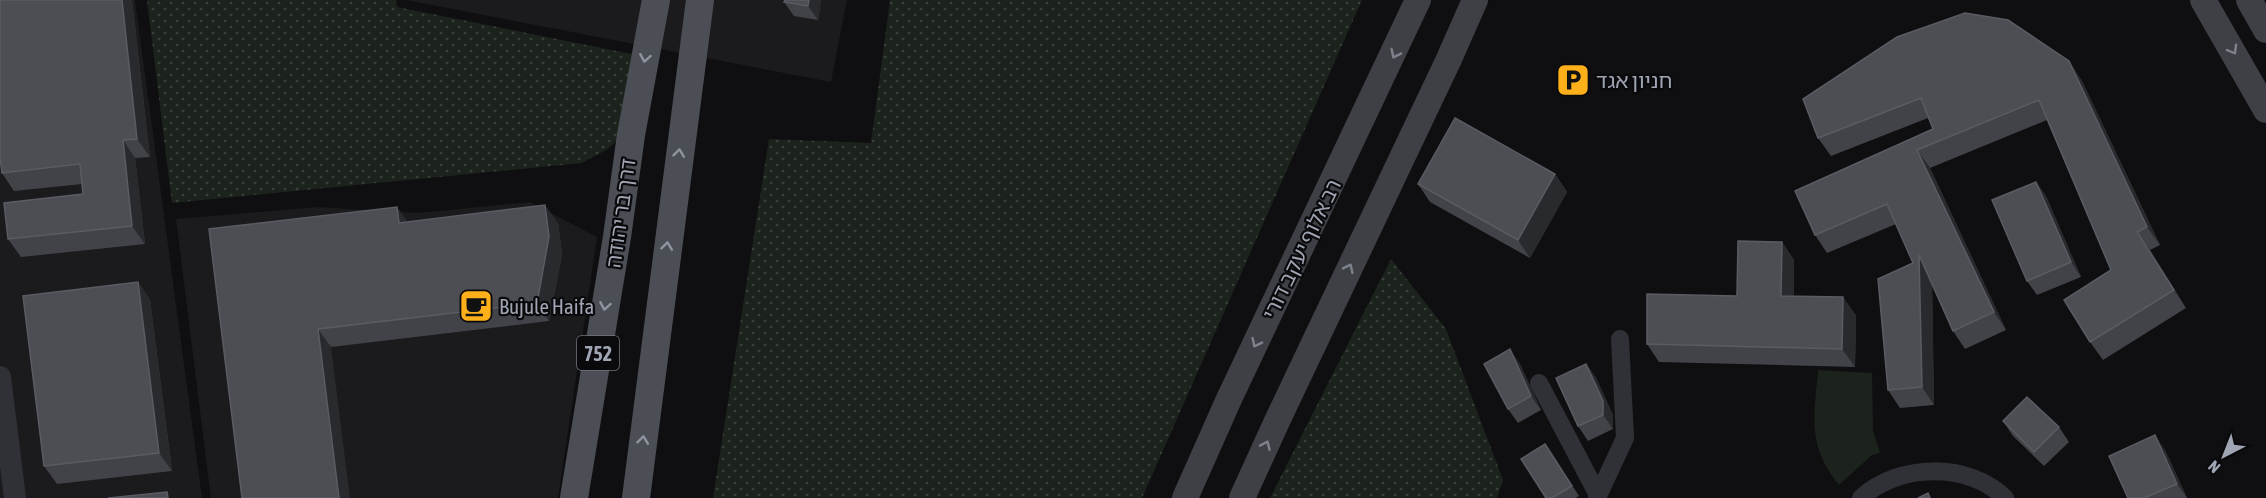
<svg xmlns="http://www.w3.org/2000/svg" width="2266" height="498" viewBox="0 0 2266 498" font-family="'Asap Condensed','Noto Sans Hebrew',sans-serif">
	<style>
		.built { fill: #1b1b1e }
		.grass { fill: url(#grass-dots) }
		.green { fill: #1b231c }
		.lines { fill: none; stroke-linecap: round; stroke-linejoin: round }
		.minor { stroke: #303136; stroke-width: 18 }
		.tertiary { stroke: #303136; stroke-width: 22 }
		.secondary { stroke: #3e4046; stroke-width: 26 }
		.primary { stroke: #4c4e55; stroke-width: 28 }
		.wall { fill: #424349 }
		.shaded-wall { fill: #292a2e }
		.building { fill: #4c4e54; stroke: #595c63; stroke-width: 1.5 }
		.oneway { stroke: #7d828d }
		.oneway2 { stroke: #8e94a0 }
		.labels { text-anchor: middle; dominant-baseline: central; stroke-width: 4.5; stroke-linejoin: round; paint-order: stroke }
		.shield { fill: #0a0a0c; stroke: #727681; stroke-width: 1.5 }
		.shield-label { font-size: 20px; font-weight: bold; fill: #9fa5b3 }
		.poi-label { font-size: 21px; fill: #9fa5b3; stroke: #0a0a0c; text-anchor: start }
		.street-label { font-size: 21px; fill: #9fa5b3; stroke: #0a0a0c }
	</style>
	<defs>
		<pattern id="grass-dots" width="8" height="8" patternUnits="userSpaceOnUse" patternTransform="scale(1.5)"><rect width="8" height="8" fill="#1b231c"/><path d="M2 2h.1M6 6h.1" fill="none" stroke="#39403b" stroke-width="1.8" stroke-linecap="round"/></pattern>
	</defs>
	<rect width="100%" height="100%" fill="#0f0f11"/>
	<!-- built -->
	<g class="built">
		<polygon points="0,0 135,0 202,498 0,498"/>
		<polygon points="406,0 847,0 831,82"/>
		<polygon points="530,202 597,237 558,498 211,498 176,219 318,207 417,213"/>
	</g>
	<!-- grass -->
	<g class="grass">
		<polygon points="147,0 396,0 397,7 637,55 621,137 606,150 582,163 172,203"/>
		<polygon points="890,0 1362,0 1142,498 713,498 769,139 871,143"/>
		<polygon points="1391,259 1446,329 1503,480 1497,498 1270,498"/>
	</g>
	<!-- green -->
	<path class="green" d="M 1818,370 L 1872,373 L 1873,430 L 1880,453 L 1872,455 L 1839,485 C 1807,445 1814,418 1818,370 Z"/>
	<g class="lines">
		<!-- minor -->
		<g class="minor">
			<polyline points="1539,383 1598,495"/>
			<polyline points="1597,498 1625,438 1620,339"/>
			<path d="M 1861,498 C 1898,463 1969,462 2005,498"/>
		</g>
		<!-- tertiary -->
		<polyline class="tertiary" points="0,377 15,498"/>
		<!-- secondary -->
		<g class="secondary">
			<polyline points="2203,0 2266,110"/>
			<polyline points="2249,0 2266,30"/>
			<polyline points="1185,498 1229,399 1418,0"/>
			<polyline points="1242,498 1278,419 1449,59 1475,0"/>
		</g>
		<!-- primary -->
		<g class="primary">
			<polyline points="574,498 617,237 631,135 656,0"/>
			<polyline points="636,498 700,0"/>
		</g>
	</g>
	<!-- wall -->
	<g class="wall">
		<polygon points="0,0 132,0 150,157 135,158 145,244 21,257 8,239 83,194 82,184 14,191 2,173"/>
		<polygon points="821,0 818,20 794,16 784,2"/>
		<polygon points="2081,79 2160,245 2150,250 2186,308 2103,360 2090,342 2111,270 2047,120 1930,168 2006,330 1965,349 1953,331 1932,284 1934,405 1900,408 1888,390 1913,263 1896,224 1827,253 1815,235 1933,129 1928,118 1831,156 1818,138 1803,99"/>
		<polygon points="1555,174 1567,192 1530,258 1430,202 1418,184"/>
		<polygon points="2036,182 2046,196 2081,277 2037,295 2027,281"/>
		<polygon points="408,222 558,223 562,255 549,321 331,347 209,229"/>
		<polygon points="1782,242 1794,260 1794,296 1856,315 1855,367 1659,362 1647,344 1737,296"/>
		<polygon points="138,282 150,300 172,471 57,484 44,466"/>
		<polygon points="1520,364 1541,410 1518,423 1508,409"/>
		<polygon points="1586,364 1596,378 1613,415 1613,429 1588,441 1578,426"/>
		<polygon points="2003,421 2059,427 2069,442 2044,466 2013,436"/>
		<polygon points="2165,450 2187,498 2128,498"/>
		<polygon points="1552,454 1579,496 1575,498 1546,498"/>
	</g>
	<!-- shaded-wall -->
	<g class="shaded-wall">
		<polygon points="122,0 132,0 150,157 137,139"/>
		<polygon points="809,0 821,0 818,20 808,6"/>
		<polygon points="2069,61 2081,79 2160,245 2147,227"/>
		<polygon points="123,140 135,158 145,244 132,226"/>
		<polygon points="1917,150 1930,168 2006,330 1994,312"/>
		<polygon points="1555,174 1567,192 1530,258 1518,240"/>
		<polygon points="2036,182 2046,196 2081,277 2071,262"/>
		<polygon points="545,205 558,223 562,255 549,321 537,303"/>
		<polygon points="397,207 410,225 399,223"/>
		<polygon points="2137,232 2150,250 2186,308 2174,290"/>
		<polygon points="1782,242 1794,260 1794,314 1781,296"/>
		<polygon points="1919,255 1932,273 1934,405 1922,387"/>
		<polygon points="138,282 150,300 172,471 159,453"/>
		<polygon points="1843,297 1856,315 1855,367 1842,349"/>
		<polygon points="318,329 331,347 350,498 339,498"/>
		<polygon points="1510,349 1520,364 1541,410 1531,396"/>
		<polygon points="1586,364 1596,378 1613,415 1613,429 1603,415"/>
		<polygon points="2155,435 2165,450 2187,498 2177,484"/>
	</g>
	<!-- building -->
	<g class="building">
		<polygon points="0,0 122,0 137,139 123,140 132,226 8,239 4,203 83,194 80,164 2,173 0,157"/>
		<polygon points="785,0 809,0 808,6 784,2"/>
		<polygon points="1965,13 2008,20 2069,61 2147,227 2137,232 2174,290 2090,342 2064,300 2111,270 2039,100 1917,150 1994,312 1953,331 1919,255 1922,387 1888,390 1878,279 1913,263 1887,204 1815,235 1795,191 1933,129 1921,98 1818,138 1803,99 1897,37"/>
		<polygon points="1455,118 1555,174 1518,240 1418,184"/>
		<polygon points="2036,182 2071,262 2027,281 1992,200"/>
		<polygon points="545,205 549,237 537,303 318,329 339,498 242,498 209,229 397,207 399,223"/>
		<polygon points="1738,241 1782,242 1781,296 1843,297 1842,349 1647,344 1647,294 1737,296"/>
		<polygon points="138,282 159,453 44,466 23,296"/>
		<polygon points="1510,349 1531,396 1508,409 1484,364"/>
		<polygon points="1586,364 1603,401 1603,415 1578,426 1556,378"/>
		<polygon points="2027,397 2059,427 2034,452 2003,421"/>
		<polygon points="2155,435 2177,484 2144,498 2128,498 2109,456"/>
		<polygon points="1545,444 1572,486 1552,498 1546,498 1521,459"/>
		<polygon points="167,492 168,498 108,498"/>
		<polygon points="1928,493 1930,498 1918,498"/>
	</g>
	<!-- one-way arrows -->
	<defs><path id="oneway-chevron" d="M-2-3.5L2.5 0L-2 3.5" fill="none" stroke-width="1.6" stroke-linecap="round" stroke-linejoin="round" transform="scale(1.5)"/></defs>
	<g class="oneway">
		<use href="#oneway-chevron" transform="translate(2233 50) rotate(60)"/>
		<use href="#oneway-chevron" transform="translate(1395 54) rotate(116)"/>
		<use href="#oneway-chevron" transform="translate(1349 268) rotate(-64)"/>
		<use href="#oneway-chevron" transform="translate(1256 343) rotate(116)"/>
		<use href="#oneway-chevron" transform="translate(1266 445) rotate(-66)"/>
	</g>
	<g class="oneway2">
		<use href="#oneway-chevron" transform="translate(645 58) rotate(100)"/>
		<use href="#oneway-chevron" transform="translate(679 153) rotate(-83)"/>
		<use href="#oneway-chevron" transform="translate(667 246) rotate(-83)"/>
		<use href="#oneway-chevron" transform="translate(605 306) rotate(100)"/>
		<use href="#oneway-chevron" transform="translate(643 440) rotate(-83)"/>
	</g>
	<!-- icons -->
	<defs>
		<g id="parking-square" transform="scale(1.725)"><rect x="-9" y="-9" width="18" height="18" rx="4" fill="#feb01a" stroke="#0a0a0c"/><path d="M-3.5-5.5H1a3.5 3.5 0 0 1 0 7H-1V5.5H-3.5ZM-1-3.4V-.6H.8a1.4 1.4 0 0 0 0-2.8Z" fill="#111"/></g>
		<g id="cafe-square" transform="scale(1.725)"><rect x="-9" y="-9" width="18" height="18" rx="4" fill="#feb01a" stroke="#0a0a0c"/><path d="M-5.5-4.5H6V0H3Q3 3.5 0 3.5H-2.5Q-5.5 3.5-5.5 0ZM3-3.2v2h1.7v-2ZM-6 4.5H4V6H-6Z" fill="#111"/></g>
	</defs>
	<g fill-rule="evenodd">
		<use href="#parking-square" x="1573" y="80"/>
		<use href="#cafe-square" x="476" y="306"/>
	</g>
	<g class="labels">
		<!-- shield labels -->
		<rect class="shield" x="577" y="336" width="42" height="34" rx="4.5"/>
		<g class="shield-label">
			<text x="598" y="353">752</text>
		</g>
		<!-- poi labels -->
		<g class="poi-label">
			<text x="1596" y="80">חניון אגד</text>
			<text x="499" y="306">Bujule Haifa</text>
		</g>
		<!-- street labels -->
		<g class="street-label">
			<text transform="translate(620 213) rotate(-82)">דרך בר יהודה</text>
			<text transform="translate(1301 249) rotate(-64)">רב אלוף יעקב דורי</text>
		</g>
	</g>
	<!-- north arrow -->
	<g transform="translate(2224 456) rotate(222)" stroke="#0a0a0c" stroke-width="4.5" paint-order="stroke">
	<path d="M0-4.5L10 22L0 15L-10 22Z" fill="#9fa5b3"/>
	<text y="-9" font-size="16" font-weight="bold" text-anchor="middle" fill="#9fa5b3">N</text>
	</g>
</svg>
